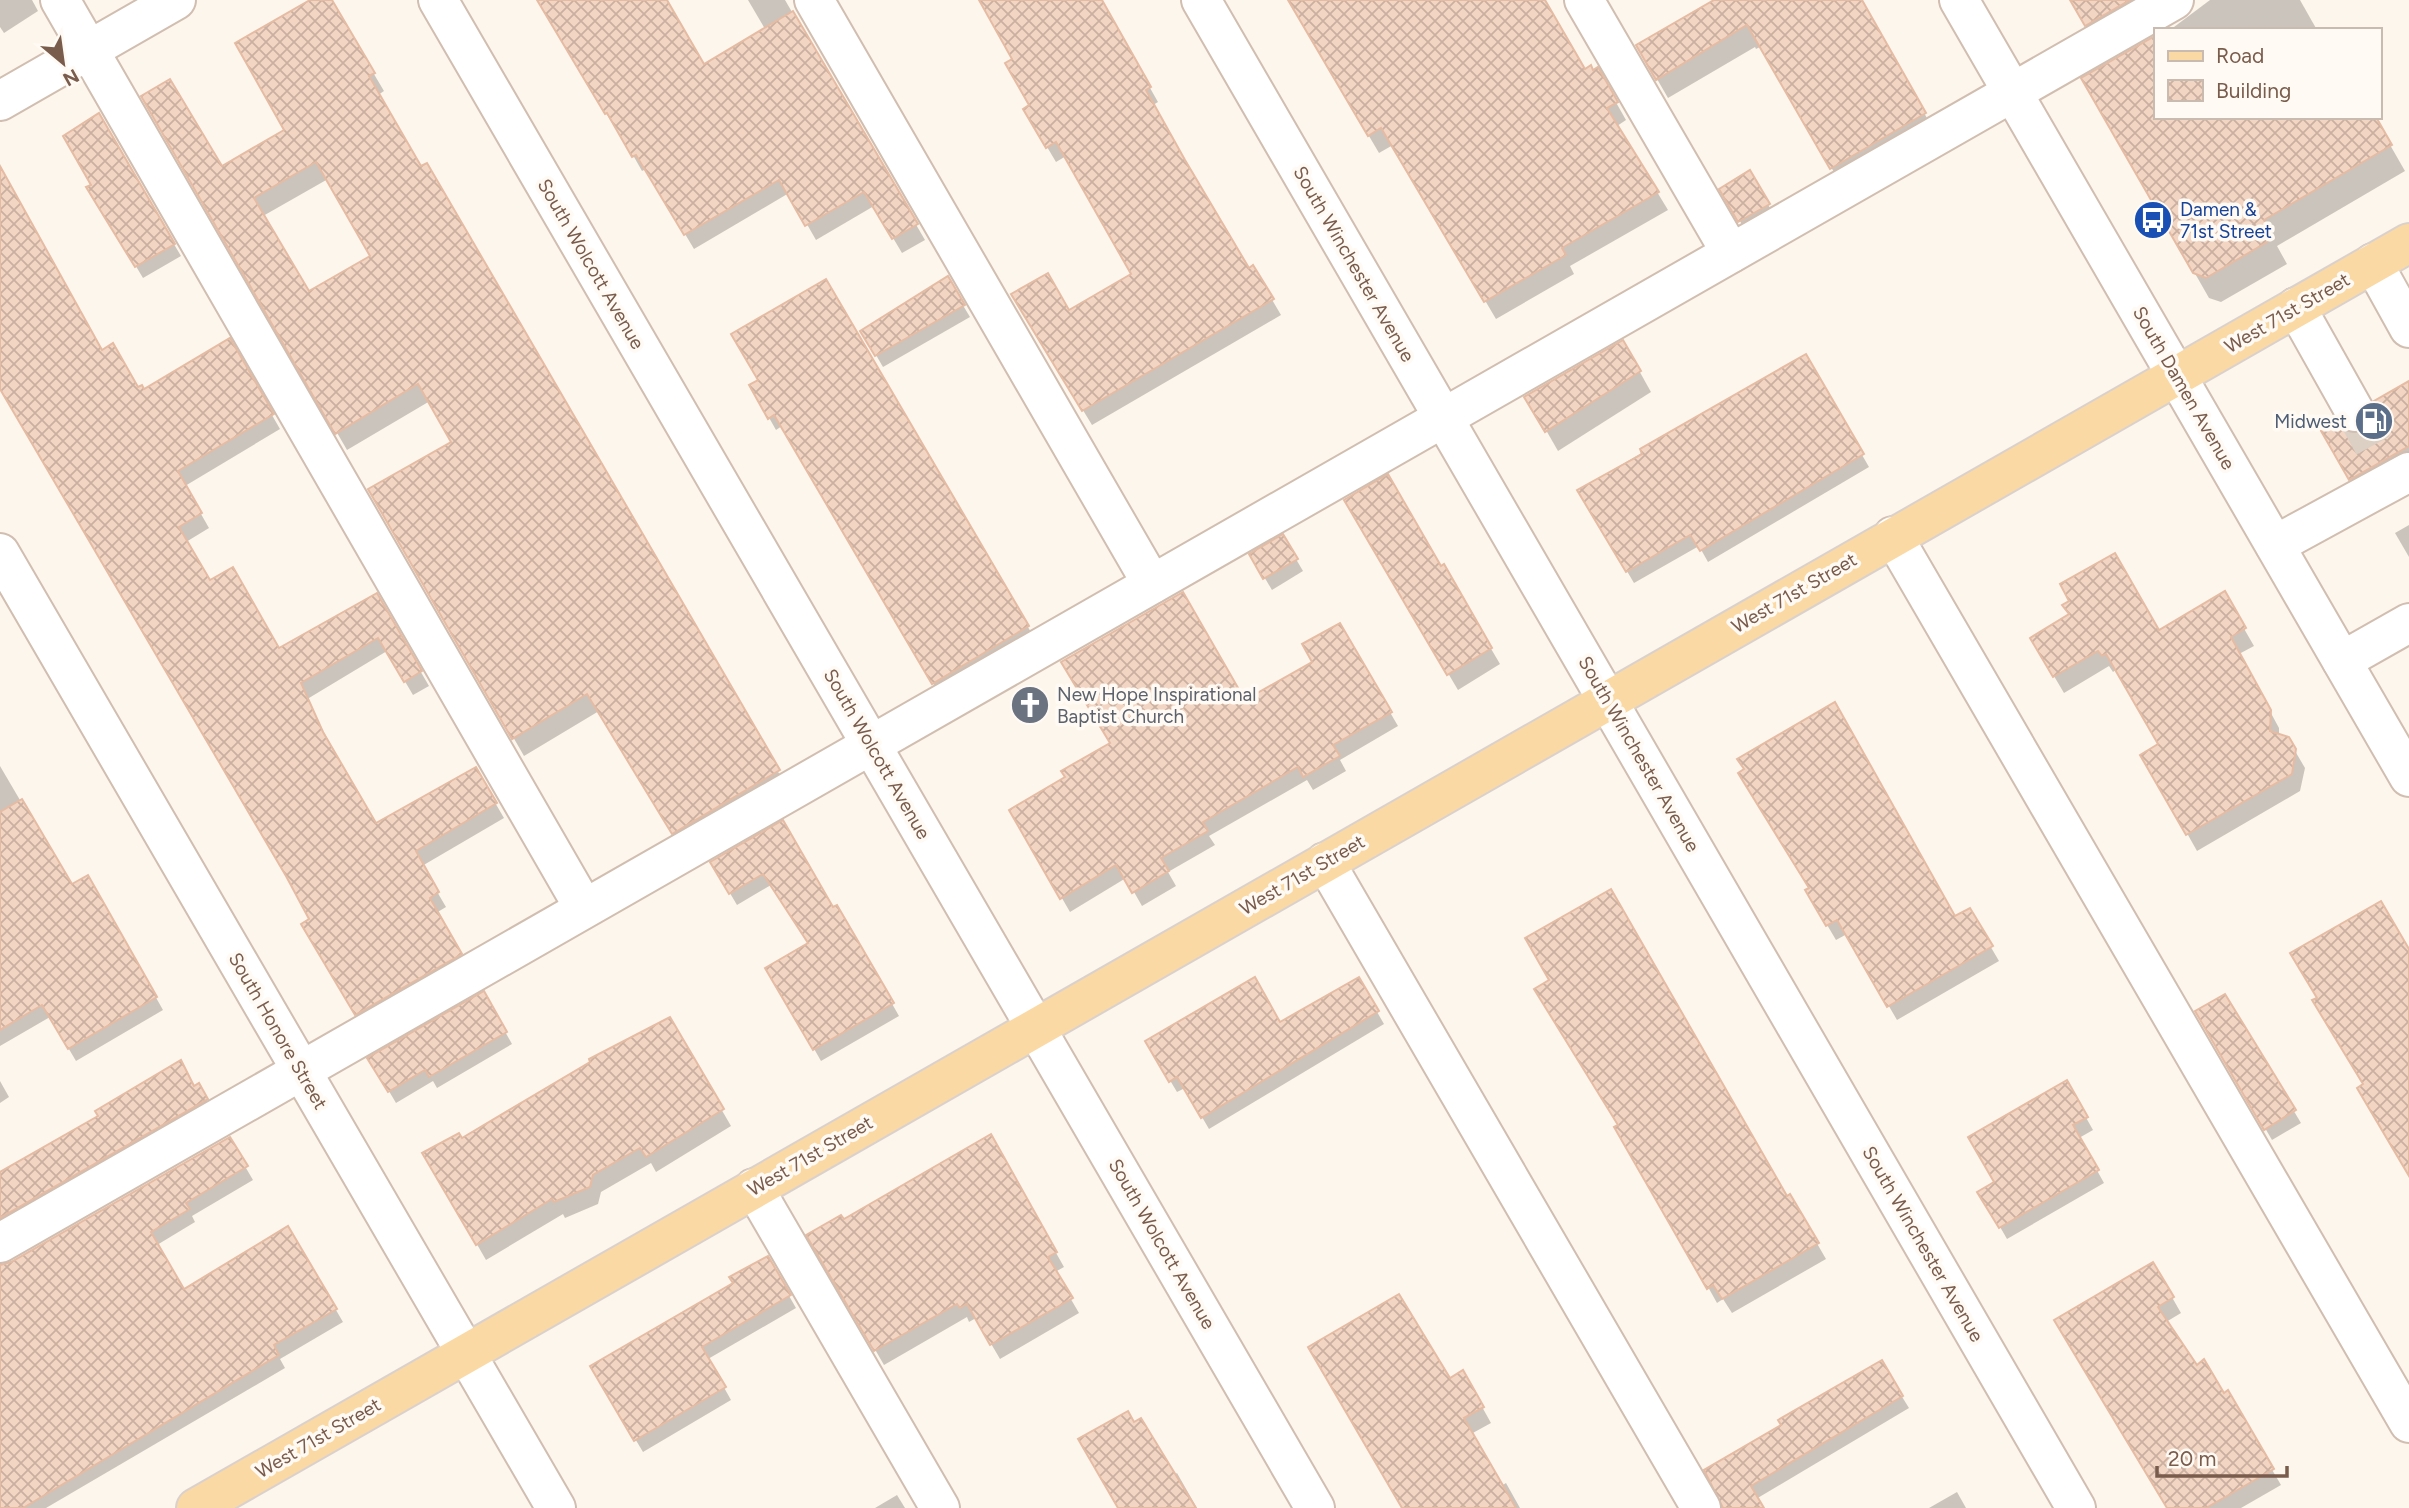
<svg xmlns="http://www.w3.org/2000/svg" width="2409" height="1508" viewBox="0 0 2409 1508" font-family="Figtree,sans-serif">
	<style>
		.shadow { fill: #0003; fill-rule: evenodd }
		.building { fill: url(#building-cross-hatch); stroke: #e6bba3; stroke-width: 2; fill-rule: evenodd }
		.lines { fill: none; stroke-linecap: round; stroke-linejoin: round }
		.minor-tunnel { stroke: #dcd0c4; stroke-width: 38; stroke-dasharray: 38 19; stroke-linecap: butt }
		.minor-casing { stroke: #d1beb0; stroke-width: 42 }
		.major-casing { stroke: #dad1cd; stroke-width: 42 }
		.minor { stroke: #fff; stroke-width: 38 }
		.major { stroke: #fbd9a5; stroke-width: 38 }
		.labels { text-anchor: middle; dominant-baseline: central; stroke-width: 7; stroke-linejoin: round; paint-order: stroke }
		.transit-label { font-size: 19px; fill: #164399; stroke: #fffaf3; text-anchor: start }
		.street-label { font-size: 19px; fill: #7a5c4d; stroke: #fffaf3 }
		.service-label { font-size: 19px; fill: #4e5e75; stroke: #fffaf3; text-anchor: end }
		.worship-label { font-size: 19px; fill: #5b616d; stroke: #fffaf3; text-anchor: start }
	</style>
	<defs>
		<pattern id="building-cross-hatch" width="8" height="8" patternUnits="userSpaceOnUse" patternTransform="scale(1.75)"><rect width="8" height="8" fill="#f3d5c3"/><path d="M0 0l8 8M0 8l8-8" fill="none" stroke="#cab0a1"/></pattern>
	</defs>
	<rect width="100%" height="100%" fill="#fdf6ec"/>
	<!-- shadow -->
	<g class="shadow">
		<polygon points="0,0 32,0 38,11 4,33 0,27"/>
		<path d="M 312,0 L 330,0 L 384,91 L 378,95 L 420,169 L 427,165 L 788,789 L 683,850 L 599,711 L 524,756 L 370,490 L 453,442 L 430,401 L 347,450 L 143,97 L 222,169 L 287,131 ZM 328,179 L 372,256 L 308,293 L 263,216 Z"/>
		<polygon points="539,0 655,0 703,66 765,29 748,0 785,0 925,240 902,253 874,206 816,240 789,193 694,249 646,169 642,171 617,127 615,128"/>
		<polygon points="981,0 1075,0 1104,7 1158,102 1153,105 1248,270 1253,267 1281,315 1092,425 1022,310 1069,312 1134,275 1066,156 1056,162 1025,110 1031,106 1014,59"/>
		<polygon points="1289,0 1543,0 1585,71 1597,69 1626,120 1617,126 1668,210 1570,266 1574,274 1496,319 1393,145 1379,153"/>
		<polygon points="1714,0 1860,0 1936,134 1843,188 1762,46 1756,49 1755,47 1668,98 1638,46"/>
		<polygon points="2073,0 2162,0 2094,38"/>
		<polygon points="2210,0 2300,0 2317,30 2170,30"/>
		<polygon points="2155,38 2155,117 2374,117 2405,171 2277,246 2287,264 2221,302 2209,298 2084,79"/>
		<polygon points="98,116 181,256 143,278 89,188 93,185"/>
		<polygon points="0,173 102,352 138,390 143,391 229,340 280,429 185,486 209,528 186,542 209,583 279,651 376,595 429,686 413,695 387,651 309,698 309,705 375,825 476,770 504,818 422,866 446,907 436,913 468,969 365,1028 303,924 311,919 0,385"/>
		<polygon points="1750,173 1775,217 1747,233 1721,189"/>
		<polygon points="947,279 970,317 883,367 862,331"/>
		<polygon points="825,282 1035,639 940,695 782,426 776,430 751,386 760,380"/>
		<polygon points="1623,342 1651,392 1558,451 1527,397"/>
		<polygon points="1805,356 1869,467 1708,562 1699,546 1634,583 1579,490"/>
		<polygon points="2409,382 2409,475 2364,501 2324,432 2354,436 2367,432"/>
		<polygon points="1346,501 1440,569 1443,567 1500,664 1458,690"/>
		<polygon points="2409,525 2409,557 2395,533"/>
		<polygon points="1283,537 1303,571 1272,590 1251,555"/>
		<polygon points="2224,594 2254,646 2239,654 2279,728 2279,736 2288,739 2305,768 2300,791 2197,851 2143,755 2160,745 2117,669 2113,672 2109,666 2064,693 2032,639 2158,632"/>
		<polygon points="1339,625 1398,726 1340,760 1346,771 1313,790 1307,780 1209,836 1215,845 1168,872 1176,886 1142,906 1126,878 1070,912 1011,810 1245,703 1315,662"/>
		<polygon points="0,766 71,887 88,877 163,1010 76,1061 50,1017 0,1046"/>
		<polygon points="783,823 832,910 837,907 899,1016 821,1061 768,968 809,944 771,885 737,905 712,863"/>
		<polygon points="1807,891 1955,919 1969,910 1999,961 1897,1020 1847,934 1836,940"/>
		<polygon points="1358,979 1384,1024 1209,1129 1185,1088 1177,1092 1147,1042 1280,1025"/>
		<polygon points="484,994 512,1044 437,1088 433,1081 396,1103 370,1059"/>
		<polygon points="2225,996 2301,1123 2272,1140 2197,1012"/>
		<polygon points="669,1019 731,1126 656,1172 651,1163 601,1192 598,1204 565,1218 563,1214 486,1260 425,1154 461,1140"/>
		<polygon points="1591,1078 1786,1199 1790,1197 1826,1259 1732,1313 1723,1299 1717,1303"/>
		<polygon points="0,1081 9,1097 0,1103"/>
		<polygon points="2066,1082 2093,1130 2079,1138 2104,1183 2007,1239 1980,1192 1996,1183"/>
		<polygon points="198,1086 213,1112 0,1234 0,1174"/>
		<polygon points="990,1136 1064,1267 1055,1272 1079,1313 1000,1359 976,1318 969,1322 967,1317 884,1365 809,1235 843,1222"/>
		<polygon points="229,1139 253,1180 192,1216 195,1222 157,1245 184,1292 288,1228 343,1322 280,1359 285,1368 46,1508 0,1508 0,1266 11,1264"/>
		<polygon points="768,1259 796,1308 708,1359 731,1400 643,1452 592,1367 735,1284"/>
		<polygon points="2153,1264 2181,1313 2166,1322 2197,1368 2223,1395 2227,1393 2281,1485 2241,1508 2168,1508"/>
		<polygon points="1881,1363 1909,1408 1756,1499 1762,1508 1726,1508 1783,1426"/>
		<polygon points="1449,1380 1471,1387 1491,1423 1471,1434 1501,1486 1506,1483 1520,1508 1404,1508"/>
		<polygon points="1134,1424 1174,1475 1177,1473 1197,1508 1118,1508"/>
		<polygon points="1957,1492 1966,1508 1929,1508"/>
		<polygon points="897,1495 905,1508 875,1508"/>
	</g>
	<!-- building -->
	<g class="building">
		<path d="M 310,0 L 332,0 L 375,73 L 369,76 L 421,166 L 427,163 L 780,770 L 672,834 L 587,694 L 512,739 L 368,489 L 451,442 L 418,384 L 335,434 L 141,96 L 170,79 L 222,166 L 284,130 L 235,43 ZM 316,162 L 370,256 L 309,291 L 254,198 Z"/>
		<polygon points="537,0 667,0 704,64 793,11 918,224 892,239 864,192 805,226 779,180 684,235 636,155 632,157 607,113 605,114"/>
		<polygon points="979,0 1102,0 1151,87 1146,90 1185,160 1249,268 1253,265 1274,299 1082,411 1011,294 1048,273 1069,310 1131,274 1056,142 1046,148 1023,109 1029,105 1005,63 1012,59"/>
		<polygon points="1288,0 1545,0 1585,69 1591,65 1593,70 1598,67 1618,102 1607,108 1659,192 1562,248 1566,255 1484,302 1381,128 1368,136"/>
		<polygon points="1714,0 1862,0 1926,113 1830,169 1747,25 1656,80 1636,45"/>
		<polygon points="2070,0 2130,0 2085,26"/>
		<polygon points="2155,36 2155,117 2376,117 2392,145 2264,220 2274,238 2206,278 2193,273 2081,78"/>
		<polygon points="99,113 175,244 135,267 86,187 91,185 63,136"/>
		<polygon points="0,166 102,350 113,343 138,387 142,385 144,389 230,338 274,414 178,471 202,513 179,527 210,580 233,567 279,648 377,593 422,671 404,682 378,638 301,683 323,732 376,823 476,767 497,803 416,851 439,892 430,898 462,954 355,1015 301,924 309,919 286,876 0,389"/>
		<polygon points="1750,170 1770,204 1738,222 1719,189"/>
		<polygon points="948,276 965,305 875,356 860,331"/>
		<polygon points="826,279 1029,626 932,684 774,415 768,419 749,385 758,380 731,334"/>
		<polygon points="1623,340 1641,371 1545,432 1524,397"/>
		<polygon points="1806,354 1864,454 1700,551 1690,535 1626,572 1577,490 1642,454 1640,449"/>
		<polygon points="2409,381 2409,446 2349,480 2321,431 2336,423 2343,430 2354,434 2366,431 2374,423 2377,413 2374,401"/>
		<polygon points="1388,474 1441,566 1444,564 1492,648 1447,675 1344,500"/>
		<polygon points="1283,534 1298,559 1263,579 1249,554"/>
		<polygon points="2115,553 2159,630 2225,591 2246,628 2231,637 2271,710 2270,731 2289,737 2296,749 2292,774 2186,835 2140,755 2158,744 2106,654 2102,656 2098,651 2053,677 2030,638 2069,614 2062,605 2069,601 2060,584"/>
		<polygon points="1183,592 1245,700 1312,662 1302,644 1340,623 1392,712 1333,745 1340,756 1303,777 1298,767 1203,822 1208,831 1161,858 1169,871 1132,893 1116,865 1060,899 1009,810 1065,777 1061,771 1110,743 1061,662"/>
		<polygon points="1835,702 1955,916 1970,908 1993,946 1887,1007 1837,920 1826,926 1805,890 1809,888 1738,773 1744,769 1737,759"/>
		<polygon points="22,799 72,884 88,875 157,997 68,1049 42,1005 0,1030 0,812"/>
		<polygon points="783,820 833,907 837,905 894,1003 813,1050 765,968 808,943 763,874 729,894 710,862"/>
		<polygon points="1611,889 1787,1196 1790,1194 1819,1243 1722,1299 1713,1285 1707,1289 1614,1127 1618,1125 1534,989 1549,980 1525,938"/>
		<polygon points="2381,901 2409,949 2409,1176 2357,1088 2363,1084 2312,1000 2317,998 2290,953"/>
		<polygon points="1255,977 1280,1022 1359,977 1379,1011 1201,1118 1177,1077 1169,1082 1145,1041"/>
		<polygon points="484,991 507,1032 429,1077 425,1070 388,1092 367,1058"/>
		<polygon points="2225,994 2296,1110 2264,1130 2195,1011"/>
		<polygon points="670,1017 724,1109 646,1157 640,1148 593,1175 590,1187 554,1202 552,1199 476,1245 422,1153 459,1133 462,1138 590,1062 589,1059"/>
		<polygon points="181,1060 194,1086 199,1083 208,1099 0,1218 0,1172 98,1116 95,1111"/>
		<polygon points="2067,1080 2088,1117 2073,1125 2099,1170 1999,1228 1977,1192 1994,1182 1968,1137"/>
		<polygon points="991,1134 1057,1252 1048,1257 1073,1298 990,1345 967,1304 960,1308 957,1304 874,1351 806,1235 841,1215 844,1219"/>
		<polygon points="230,1137 248,1166 186,1203 190,1209 151,1232 184,1289 288,1226 337,1309 274,1345 279,1355 23,1508 0,1508 0,1265 11,1262"/>
		<polygon points="768,1256 791,1295 702,1347 726,1387 634,1441 590,1366 733,1283 729,1277"/>
		<polygon points="2153,1262 2174,1297 2158,1307 2197,1365 2204,1359 2224,1393 2228,1390 2274,1469 2206,1508 2167,1508 2054,1320"/>
		<polygon points="1399,1294 1450,1378 1463,1370 1484,1407 1464,1418 1516,1508 1402,1508 1308,1347"/>
		<polygon points="1882,1360 1903,1396 1751,1486 1764,1508 1723,1508 1704,1470 1781,1425 1778,1420"/>
		<polygon points="1128,1411 1134,1422 1141,1418 1196,1508 1118,1508 1078,1439"/>
	</g>
	<g class="lines">
		<!-- minor-tunnel -->
		<polyline class="minor-tunnel" points="2355,412 2382,462"/>
		<!-- minor casing -->
		<g class="minor-casing">
			<g id="minor">
				<polyline points="60,0 584,908"/>
				<polyline points="438,0 1315,1508"/>
				<polyline points="814,0 1152,584"/>
				<polyline points="1201,0 2076,1508"/>
				<polyline points="1584,0 1731,253"/>
				<polyline points="1959,0 2409,777"/>
				<polyline points="0,101 176,0"/>
				<polyline points="2373,263 2409,328"/>
				<polyline points="2296,307 2355,412"/>
				<polyline points="1893,536 2409,1423"/>
				<polyline points="2275,545 2409,472"/>
				<polyline points="0,553 556,1508"/>
				<polyline points="2342,661 2409,623"/>
				<polyline points="1325,862 1701,1508"/>
				<polyline points="754,1188 940,1508"/>
				<polyline points="0,1243 2174,0"/>
			</g>
		</g>
		<!-- major casing -->
		<g class="major-casing">
			<polyline id="major" points="196,1508 2409,243"/>
		</g>
		<!-- minor -->
		<use href="#minor" class="minor"/>
		<!-- major -->
		<use href="#major" class="major"/>
	</g>
	<!-- icons -->
	<defs>
		<g id="bus-disc" transform="scale(2.0125)"><circle r="9.5" fill="#1a4fb4" stroke="#fffaf3"/><path d="M-5-6H5V4H4V6H2V4H-2V6H-4V4H-5ZM-3.5-4V0h7V-4ZM-3.5 1.2v1.5H-2V1.2ZM2 1.2v1.5H3.5V1.2Z" fill="#fff"/></g>
		<g id="fuel-disc" transform="scale(2.0125)"><circle r="9.5" fill="#5c6f8a" stroke="#fffaf3"/><path d="M-5.5-6h7V0h2V4h1.3V-2.5L3-4.5l.8-.8L6-3V5H2.5V1h-1V6h-7ZM-4.2-4.7v3.2H.2V-4.7Z" fill="#fff"/></g>
		<g id="church-disc" transform="scale(2.0125)"><circle r="9.5" fill="#6b7280" stroke="#fffaf3"/><path d="M-1.2-6h2.4v3.5h3.3v2.4h-3.3V6h-2.4V-.1h-3.3v-2.4h3.3Z" fill="#fff"/></g>
	</defs>
	<g fill-rule="evenodd">
		<use href="#bus-disc" x="2153" y="220"/>
		<use href="#fuel-disc" x="2374" y="421"/>
		<use href="#church-disc" x="1030" y="705"/>
	</g>
	<g class="labels">
		<!-- transit labels -->
		<g class="transit-label">
			<text x="2180" y="209">Damen &amp;<tspan x="2180" dy="22">71st Street</tspan></text>
		</g>
		<!-- street labels -->
		<g class="street-label">
			<text transform="translate(591 264) rotate(60)">South Wolcott Avenue</text>
			<text transform="translate(1354 264) rotate(60)">South Winchester Avenue</text>
			<text transform="translate(2287 313) rotate(-30)">West 71st Street</text>
			<text transform="translate(2184 388) rotate(60)">South Damen Avenue</text>
			<text transform="translate(1794 593) rotate(-30)">West 71st Street</text>
			<text transform="translate(877 754) rotate(60)">South Wolcott Avenue</text>
			<text transform="translate(1639 754) rotate(60)">South Winchester Avenue</text>
			<text transform="translate(1302 875) rotate(-30)">West 71st Street</text>
			<text transform="translate(278 1031) rotate(60)">South Honore Street</text>
			<text transform="translate(810 1156) rotate(-30)">West 71st Street</text>
			<text transform="translate(1162 1244) rotate(60)">South Wolcott Avenue</text>
			<text transform="translate(1923 1244) rotate(60)">South Winchester Avenue</text>
			<text transform="translate(318 1438) rotate(-30)">West 71st Street</text>
		</g>
		<!-- service labels -->
		<g class="service-label">
			<text x="2347" y="421">Midwest</text>
		</g>
		<!-- worship labels -->
		<g class="worship-label">
			<text x="1057" y="694">New Hope Inspirational<tspan x="1057" dy="22">Baptist Church</tspan></text>
		</g>
	</g>
	<!-- legend -->
	<rect x="2154" y="28" width="228" height="91" fill="#fffaf3" stroke="#cabbb1" stroke-width="2"/>
	<rect x="2168" y="51" width="35" height="10" fill="#fbd9a5" stroke="#cabbb1" stroke-width="2"/>
	<text x="2216" y="63" font-size="21" fill="#7a5c4d">Road</text>
	<rect x="2168" y="80" width="35" height="21" fill="url(#building-cross-hatch)" stroke="#cabbb1" stroke-width="2"/>
	<text x="2216" y="98" font-size="21" fill="#7a5c4d">Building</text>
	<!-- north arrow -->
	<g transform="translate(63 63) rotate(151)" stroke="#fffaf3" stroke-width="5" paint-order="stroke">
	<path d="M0-5L12 26L0 18L-12 26Z" fill="#7a5c4d"/>
	<text y="-10" font-size="19" font-weight="bold" text-anchor="middle" fill="#7a5c4d">N</text>
	</g>
	<!-- scale -->
	<path d="M2157 1466v10h130v-10" fill="none" stroke="#7a5c4d" stroke-width="3.5"/>
	<text x="2168" y="1466" font-size="21" fill="#7a5c4d" stroke="#fffaf3" stroke-width="5" paint-order="stroke">20 m</text>
</svg>
